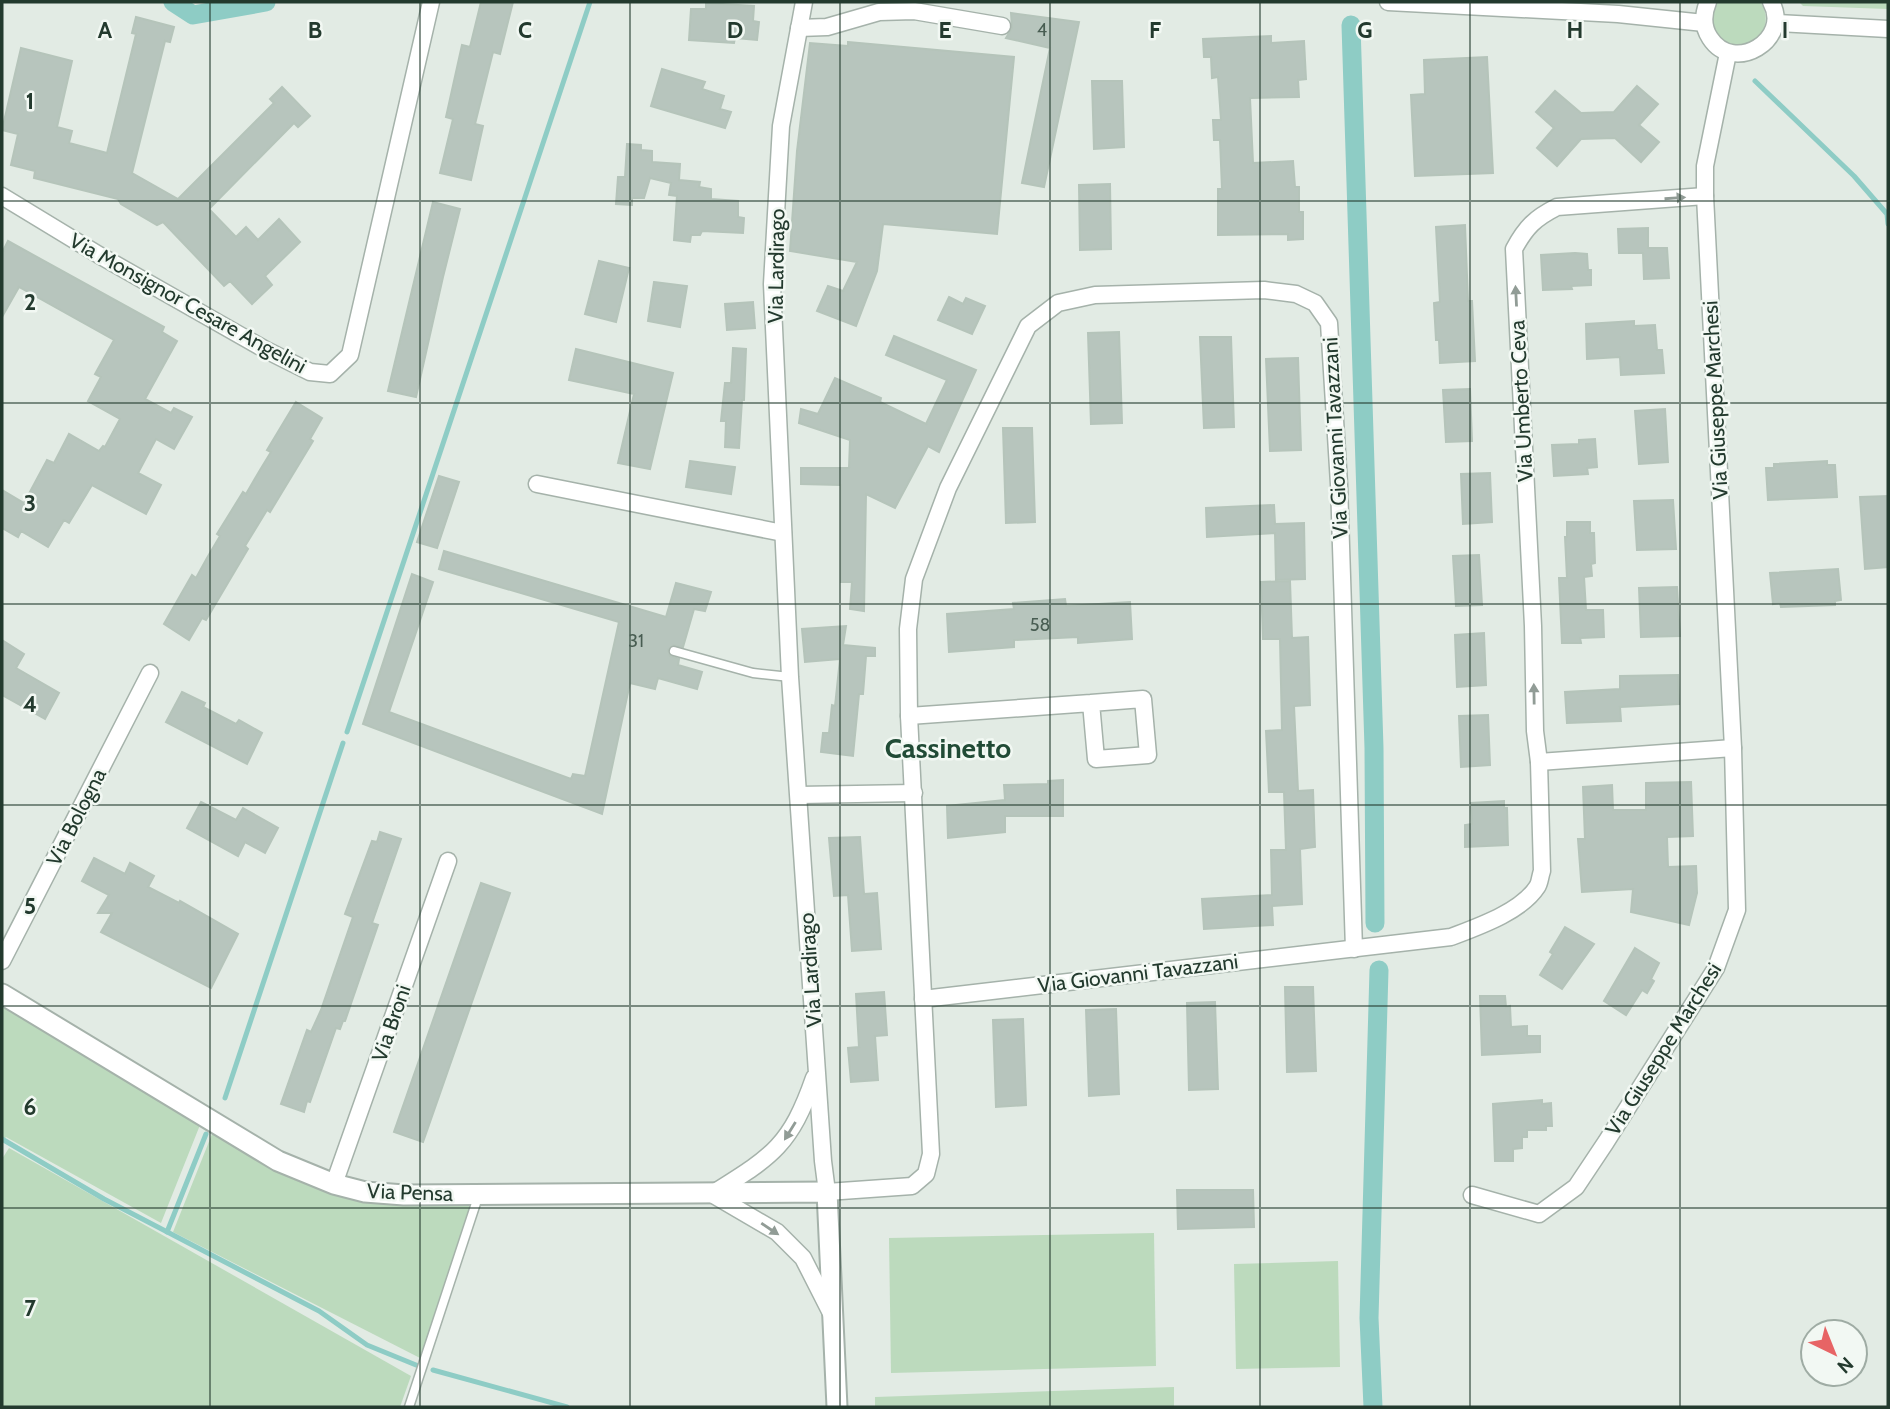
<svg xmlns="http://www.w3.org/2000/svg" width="1890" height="1409" viewBox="0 0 1890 1409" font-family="Cabin,sans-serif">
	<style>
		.green { fill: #bcdabd }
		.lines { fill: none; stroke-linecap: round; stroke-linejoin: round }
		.stream { stroke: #8eccc5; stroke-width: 5 }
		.canal { stroke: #8eccc5; stroke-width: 19 }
		.building { fill: #b7c5bd; stroke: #b5c4ba; stroke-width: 2 }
		.service-casing { stroke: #a5b2aa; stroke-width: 11 }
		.minor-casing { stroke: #a5b2aa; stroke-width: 19 }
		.tertiary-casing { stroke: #a5b2aa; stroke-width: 23 }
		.service { stroke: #fff; stroke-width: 8 }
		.minor { stroke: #fff; stroke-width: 16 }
		.tertiary { stroke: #fff; stroke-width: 19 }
		.oneway { fill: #919c96 }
		.grid { fill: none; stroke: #233a2e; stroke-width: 2; stroke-opacity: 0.55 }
		.labels { text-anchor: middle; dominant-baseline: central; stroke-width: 5; stroke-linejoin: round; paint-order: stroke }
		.number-label { font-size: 18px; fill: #485d52 }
		.street-label { font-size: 21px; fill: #233a2e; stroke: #f2f8f3 }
		.district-label { font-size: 28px; font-weight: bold; fill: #214b36; stroke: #f2f8f3 }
		.grid-label { font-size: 23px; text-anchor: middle; font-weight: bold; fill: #233a2e; stroke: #f2f8f3; stroke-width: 5; stroke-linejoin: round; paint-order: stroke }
	</style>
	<rect width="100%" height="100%" fill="#e2ebe4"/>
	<!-- green -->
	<g class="green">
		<path d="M 1718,2 L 1761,2 C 1782,40 1727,64 1714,28 C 1711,18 1713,10 1718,2 Z"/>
		<polygon points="1799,2 1888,2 1888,9 1803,6"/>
		<polygon points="3,1007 200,1125 161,1223 6,1137 2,1143"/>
		<path d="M 212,1134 C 251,1156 290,1181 333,1194 C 373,1207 431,1203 473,1202 L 420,1358 L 173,1232 Z"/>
		<polygon points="9,1148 411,1376 400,1407 2,1407 2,1159"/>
		<polygon points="1154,1233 1156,1366 891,1373 889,1238"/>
		<polygon points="1338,1261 1340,1367 1236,1369 1234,1264"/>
		<polygon points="1174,1387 1174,1407 875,1407 875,1397"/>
	</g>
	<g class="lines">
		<!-- stream -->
		<g class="stream">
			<polyline points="1755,81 1854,176 1887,214 1888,224"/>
			<polyline points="347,732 590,2"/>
			<polyline points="225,1098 343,743"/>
			<polyline points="2,1139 104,1199 319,1311 367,1345 416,1365"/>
			<polyline points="167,1232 206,1134"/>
			<polyline points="433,1370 567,1407"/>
		</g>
		<!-- canal -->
		<g class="canal">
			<polyline points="173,2 193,15 266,2"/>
			<polyline points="1351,25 1374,748 1375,923"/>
			<polyline points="1373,1407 1369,1318 1379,970"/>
		</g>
	</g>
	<!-- building -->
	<g class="building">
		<polygon points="481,2 513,2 500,54 493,52 475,124 483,126 471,180 440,173 453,119 446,117 462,45 470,47"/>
		<polygon points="706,3 754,6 753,21 759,22 757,40 735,38 734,43 689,40 691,9 706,9"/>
		<polygon points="1011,13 1079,22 1044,187 1022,183 1050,48 1006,38 1012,28"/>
		<polygon points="136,17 174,27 170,42 165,41 132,173 178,199 274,103 270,99 282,87 310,116 298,127 294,123 209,209 236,237 246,227 258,240 279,219 300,242 265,276 272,285 252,304 230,281 224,286 163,222 157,225 121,204 118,199 34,178 35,171 11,165 18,134 2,130 21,48 72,61 57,127 72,131 69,143 107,153 136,34 132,33"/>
		<polygon points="1271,36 1271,43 1304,41 1306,79 1298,80 1299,97 1250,98 1253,163 1293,161 1295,187 1299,187 1299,212 1303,212 1303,239 1288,240 1288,234 1218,235 1218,189 1222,189 1220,140 1214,140 1213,120 1221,120 1218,77 1212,78 1211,57 1204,57 1203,39"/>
		<polygon points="848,42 1014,57 997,234 883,224 877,271 856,326 817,311 828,286 843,291 857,262 790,251 797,151 810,43 848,46"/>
		<polygon points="1487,57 1493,173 1415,176 1411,95 1425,94 1424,60"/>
		<polygon points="662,69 705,82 702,89 724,96 720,109 731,112 725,128 651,106"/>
		<polygon points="1092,81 1122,81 1124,147 1094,149"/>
		<polygon points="1637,86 1658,104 1639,125 1659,142 1641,162 1615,138 1581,139 1557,166 1537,148 1554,128 1536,112 1555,91 1581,113 1614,112"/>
		<polygon points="627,144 641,145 641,150 652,151 652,162 680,164 679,180 700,182 699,187 711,189 711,199 738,201 738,217 744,218 743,233 702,231 700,235 691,235 690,242 674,240 677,196 669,195 671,183 650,178 644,198 632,198 632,205 616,204 618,177 625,177"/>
		<polygon points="1110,184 1111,249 1080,250 1079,185"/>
		<polygon points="433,202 460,209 443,277 416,397 388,391"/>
		<polygon points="1465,225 1468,301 1472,301 1475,361 1440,363 1439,340 1436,340 1434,303 1440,302 1436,227"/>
		<polygon points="1648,228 1648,248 1667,248 1669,278 1644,279 1643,253 1619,253 1618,229"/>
		<polygon points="8,241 164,327 162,332 177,341 145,399 171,413 174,408 192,417 174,449 156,439 138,473 161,485 146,514 92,485 69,523 64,520 48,547 21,531 18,537 2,528 2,490 24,503 47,460 54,463 69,434 99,451 103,446 105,447 120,419 88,401 101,377 95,374 114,340 19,287 2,317 2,253"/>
		<polygon points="1575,253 1587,254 1588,270 1591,270 1591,285 1571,286 1572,289 1543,290 1541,255"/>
		<polygon points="599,261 629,268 616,322 585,314"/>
		<polygon points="654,282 687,286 680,327 648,321"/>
		<polygon points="949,297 963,304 966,298 985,306 972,334 938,320"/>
		<polygon points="753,302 755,328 727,330 725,304"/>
		<polygon points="1634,321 1634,326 1655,325 1657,350 1662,350 1664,373 1621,375 1620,357 1587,359 1586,324"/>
		<polygon points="1119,332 1122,423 1091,424 1088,333"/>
		<polygon points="894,336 976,370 939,452 928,446 895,508 866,494 864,611 850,609 852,582 841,582 841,485 801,484 801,468 849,468 850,440 799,423 801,409 818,414 835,378 881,398 880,402 926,424 947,380 886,355"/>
		<polygon points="1200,337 1231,337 1234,427 1204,428"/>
		<polygon points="733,348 746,349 744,400 742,400 739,448 725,447 726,421 721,421 725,383 731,383"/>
		<polygon points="576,349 673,373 650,469 618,463 634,394 569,380"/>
		<polygon points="1298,358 1301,450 1270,451 1266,359"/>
		<polygon points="1470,389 1472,441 1446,442 1443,390"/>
		<polygon points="296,402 322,418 310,439 313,441 270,512 267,510 245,546 248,549 206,620 202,618 189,640 164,624 192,575 196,578 207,558 220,536 217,534 243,492 246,494 260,470 271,452 267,450"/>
		<polygon points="1665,409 1668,462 1639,464 1635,411"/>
		<polygon points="1003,428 1032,428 1035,522 1006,523"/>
		<polygon points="1595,439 1597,467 1587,468 1588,474 1554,476 1552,445 1579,444 1579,440"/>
		<polygon points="690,461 735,467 731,494 686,487"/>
		<polygon points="1827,461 1827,465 1835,465 1837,497 1768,500 1766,468 1774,468 1774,464"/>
		<polygon points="1490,473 1492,522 1463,524 1461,474"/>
		<polygon points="439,476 459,482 437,548 417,542"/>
		<polygon points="1888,496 1888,567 1865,569 1860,497"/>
		<polygon points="1673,500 1676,549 1637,550 1634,501"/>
		<polygon points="1274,505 1275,524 1304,523 1305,579 1276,580 1275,533 1207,537 1206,508"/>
		<polygon points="1567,522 1590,522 1590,533 1594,533 1595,563 1591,564 1592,576 1584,577 1586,610 1603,610 1604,637 1580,638 1581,643 1562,643 1559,578 1567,578 1565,537 1567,537"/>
		<polygon points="444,551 666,617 676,583 711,592 705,611 694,609 683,647 673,645 668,650 670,656 679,659 678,665 702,672 697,689 658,678 655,689 630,683 602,814 363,724 412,574 433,582 389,712 571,779 573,774 585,776 619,622 439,569"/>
		<polygon points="1479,555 1482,605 1456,606 1453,556"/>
		<polygon points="1838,569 1841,600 1835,601 1835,605 1781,607 1780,603 1773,604 1770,573"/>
		<polygon points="1290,581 1292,638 1308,637 1310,705 1294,706 1298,791 1313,790 1315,847 1300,849 1302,904 1272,906 1273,925 1204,929 1202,899 1272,895 1271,850 1286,850 1284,792 1269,792 1266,731 1282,730 1280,639 1263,639 1261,582"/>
		<polygon points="1677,587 1680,636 1641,637 1639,588"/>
		<polygon points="1065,599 1066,606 1130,602 1132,639 1078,643 1078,637 1014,640 1014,647 949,652 947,614 1014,609 1013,603"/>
		<polygon points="846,626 843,645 875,648 875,656 866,656 863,694 859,694 853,756 821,752 823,733 829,733 832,705 835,706 840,659 805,662 802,629"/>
		<polygon points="1484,633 1486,685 1457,687 1455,635"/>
		<polygon points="2,640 24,654 16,668 59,693 45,719 2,695"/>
		<polygon points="1678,675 1679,704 1620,707 1621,721 1567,723 1565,692 1620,689 1620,676"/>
		<polygon points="182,692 205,703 203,707 236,724 239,720 262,733 247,764 166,722"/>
		<polygon points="1488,715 1490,765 1461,767 1459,716"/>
		<polygon points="1063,780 1063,816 1005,816 1005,832 948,838 947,806 1005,800 1004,785 1048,784 1048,781"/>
		<polygon points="1691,782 1693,836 1667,837 1668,867 1696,866 1697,893 1689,925 1631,912 1633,889 1582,892 1578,839 1585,839 1583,787 1612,785 1613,810 1646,810 1646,783"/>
		<polygon points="1504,801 1504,808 1507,808 1508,845 1465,847 1465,825 1472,824 1471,803"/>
		<polygon points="201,802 236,820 243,808 278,828 265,853 245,842 238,856 187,828"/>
		<polygon points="380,832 401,839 372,923 378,925 345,1021 343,1021 340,1029 336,1028 310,1102 307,1101 304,1112 281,1104 307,1030 311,1032 321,1010 353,917 345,914 372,841 377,842"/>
		<polygon points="860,837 864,894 877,893 881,949 852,951 848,895 834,896 829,838"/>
		<polygon points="94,858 125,874 130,863 154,876 148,887 179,903 180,901 238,934 211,988 101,932 112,913 98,913 109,895 82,881"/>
		<polygon points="481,883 510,893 423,1142 394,1132"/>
		<polygon points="1565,927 1594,944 1562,989 1540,975 1553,954 1550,952"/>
		<polygon points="1635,948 1659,963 1651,979 1654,981 1647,993 1642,990 1626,1015 1604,1001"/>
		<polygon points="1285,987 1313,987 1316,1071 1287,1072"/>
		<polygon points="884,992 887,1035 875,1036 878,1080 851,1082 848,1048 859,1047 856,994"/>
		<polygon points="1480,996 1505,996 1506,1007 1510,1006 1511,1027 1527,1026 1527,1036 1540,1036 1540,1052 1482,1055"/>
		<polygon points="1215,1002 1218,1089 1189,1090 1187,1003"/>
		<polygon points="1116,1009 1119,1094 1089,1096 1086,1010"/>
		<polygon points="1023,1019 1026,1105 996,1107 993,1020"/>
		<polygon points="1542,1100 1542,1104 1551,1103 1552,1126 1546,1126 1546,1130 1527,1130 1527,1137 1522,1137 1522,1148 1513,1149 1513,1161 1495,1161 1493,1104"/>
		<polygon points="1177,1190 1253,1190 1254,1227 1178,1229"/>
	</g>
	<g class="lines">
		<!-- service casing -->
		<g class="service-casing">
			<g id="service">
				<polyline points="674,651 753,673 790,677"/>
				<polyline points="409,1407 478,1197"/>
			</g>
		</g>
		<!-- minor casing -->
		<g class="minor-casing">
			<g id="minor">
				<polyline points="804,2 781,126 772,284 790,677 823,1161 827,1192 912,1186 926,1174 931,1154 909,716 908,629 914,579 948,488 1028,326 1058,303 1095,295 1264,290 1296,294 1315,303 1329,323 1339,484 1354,949"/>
				<polyline points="1388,2 1618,14 1704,23"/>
				<path d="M 1708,2 C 1703,14 1702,26 1710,38 C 1734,75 1792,39 1771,2"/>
				<polyline points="1776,23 1888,29"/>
				<polyline points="799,28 827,27 879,12 914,11 1002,26"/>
				<polyline points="2,196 99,255 266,350 310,372 330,374 350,355 431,2"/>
				<polyline points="537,484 783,533"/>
				<polyline points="909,716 1091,703 1096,759 1148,755 1143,699 1091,703"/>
				<polyline points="1539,762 1733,748"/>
				<polyline points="799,795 914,793"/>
				<polyline points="2,961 150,673"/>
				<path d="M 923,999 L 1451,937 C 1477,927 1521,912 1537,887 C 1540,883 1540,876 1542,871 L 1539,762 L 1535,731 L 1533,626 L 1514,249 C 1526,227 1535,218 1557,207 L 1705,196"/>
				<path d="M 814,1078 C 790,1147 771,1157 712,1194 L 777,1232 L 803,1258 L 831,1313"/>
				<polyline points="334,1184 448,861"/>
				<polyline points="1472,1195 1539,1214 1576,1187 1606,1142 1716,968 1737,910 1733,748 1705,196 1705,166 1728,53"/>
			</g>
		</g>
		<!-- tertiary casing -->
		<g class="tertiary-casing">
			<polyline id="tertiary" points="2,994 278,1161 334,1184 365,1192 404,1195 827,1192 837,1407"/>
		</g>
		<!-- service -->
		<use href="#service" class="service"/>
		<!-- minor -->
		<use href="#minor" class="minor"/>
		<!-- tertiary -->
		<use href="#tertiary" class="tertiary"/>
	</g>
	<!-- one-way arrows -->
	<defs><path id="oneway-solid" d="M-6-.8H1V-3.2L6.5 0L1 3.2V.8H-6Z" transform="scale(1.75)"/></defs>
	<g class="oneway">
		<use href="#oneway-solid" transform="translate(1675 198) rotate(-4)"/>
		<use href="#oneway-solid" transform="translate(1516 296) rotate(-93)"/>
		<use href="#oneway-solid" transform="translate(1534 694) rotate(-91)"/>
		<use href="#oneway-solid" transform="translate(790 1131) rotate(122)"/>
		<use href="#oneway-solid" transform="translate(770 1229) rotate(34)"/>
	</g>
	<!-- grid -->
	<path class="grid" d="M 210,2 L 210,1407M 420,2 L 420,1407M 630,2 L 630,1407M 840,2 L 840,1407M 1050,2 L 1050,1407M 1260,2 L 1260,1407M 1470,2 L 1470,1407M 1680,2 L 1680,1407M 2,201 L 1888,201M 2,403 L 1888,403M 2,604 L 1888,604M 2,805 L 1888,805M 2,1006 L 1888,1006M 2,1208 L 1888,1208"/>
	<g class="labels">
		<!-- number labels -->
		<g class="number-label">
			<text x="1042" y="30">4</text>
			<text x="1040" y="625">58</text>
			<text x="636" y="641">31</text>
		</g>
		<!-- street labels -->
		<g class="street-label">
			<text transform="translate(776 266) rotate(-89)">Via Lardirago</text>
			<text transform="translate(188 303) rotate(29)">Via Monsignor Cesare Angelini</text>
			<text transform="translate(1715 400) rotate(-93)">Via Giuseppe Marchesi</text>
			<text transform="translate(1521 401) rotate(-93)">Via Umberto Ceva</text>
			<text transform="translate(1335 438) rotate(-93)">Via Giovanni Tavazzani</text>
			<text transform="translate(76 817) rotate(-63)">Via Bologna</text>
			<text transform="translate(810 970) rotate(-94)">Via Lardirago</text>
			<text transform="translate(1138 973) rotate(-7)">Via Giovanni Tavazzani</text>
			<text transform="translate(391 1023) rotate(-71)">Via Broni</text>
			<text transform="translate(1663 1049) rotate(-58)">Via Giuseppe Marchesi</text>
			<text transform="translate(410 1192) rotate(2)">Via Pensa</text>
		</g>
		<!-- district labels -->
		<g class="district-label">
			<text x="948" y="748">Cassinetto</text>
		</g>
	</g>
	<g class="grid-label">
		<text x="105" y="38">A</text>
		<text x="315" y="38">B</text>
		<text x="525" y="38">C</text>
		<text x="735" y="38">D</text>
		<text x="945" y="38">E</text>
		<text x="1155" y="38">F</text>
		<text x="1365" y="38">G</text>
		<text x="1575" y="38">H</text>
		<text x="1785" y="38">I</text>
		<text x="30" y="109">1</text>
		<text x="30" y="310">2</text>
		<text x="30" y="511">3</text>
		<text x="30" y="712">4</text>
		<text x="30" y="914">5</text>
		<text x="30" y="1115">6</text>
		<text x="30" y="1316">7</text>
	</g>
	<!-- border -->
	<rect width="1890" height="1409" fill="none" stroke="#233a2e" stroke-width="7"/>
	<!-- north arrow -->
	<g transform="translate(1834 1353) rotate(137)"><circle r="33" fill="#f2f8f3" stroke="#9faca4" stroke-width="2"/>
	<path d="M0-5L12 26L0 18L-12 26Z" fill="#e76465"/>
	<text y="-10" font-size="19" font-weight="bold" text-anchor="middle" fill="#233a2e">N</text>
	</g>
</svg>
